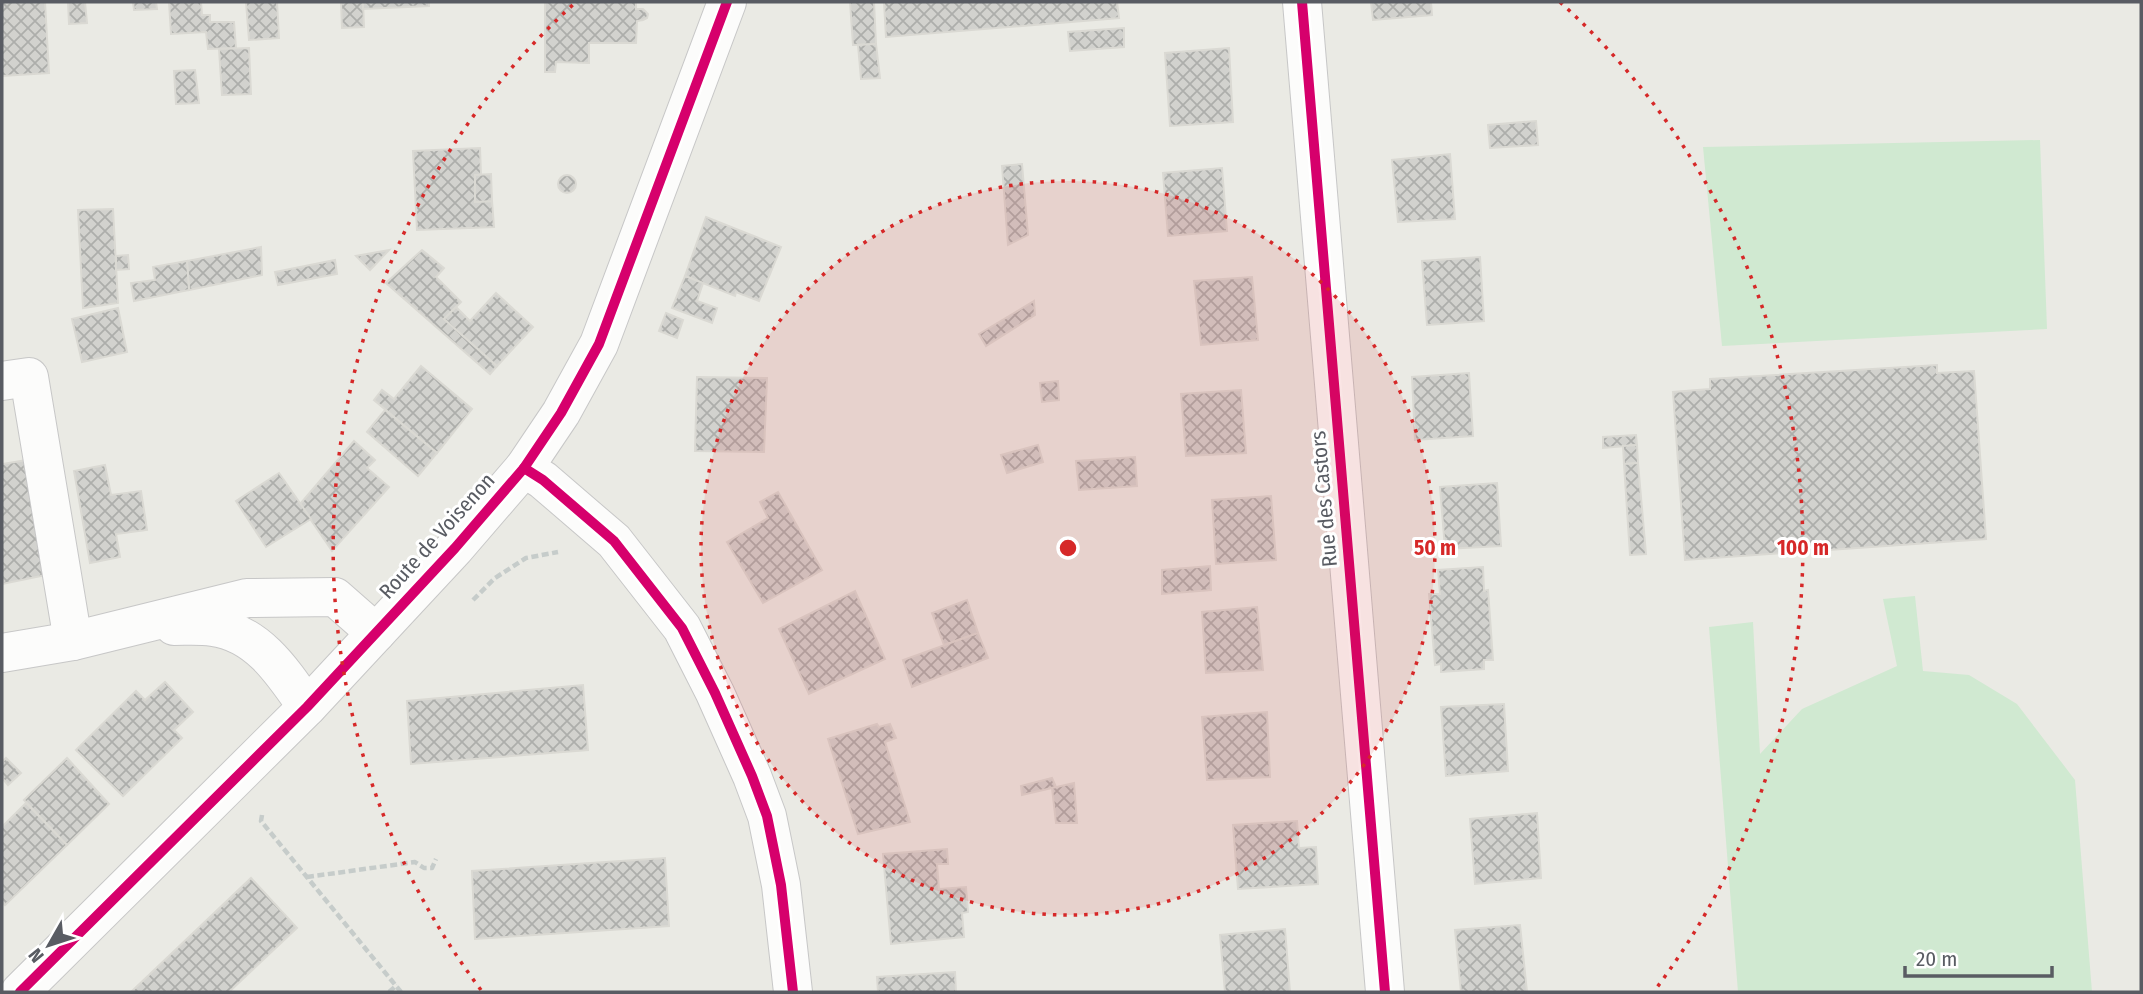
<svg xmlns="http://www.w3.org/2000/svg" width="2143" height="994" viewBox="0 0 2143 994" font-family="'Fira Sans Condensed',sans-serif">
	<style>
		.green { fill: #d0e9d1 }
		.building { fill: url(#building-cross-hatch); stroke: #dad9d3; stroke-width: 2 }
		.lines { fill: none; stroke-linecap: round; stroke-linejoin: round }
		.minor-casing { stroke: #c7c7c7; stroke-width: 40 }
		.path { stroke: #c6ccca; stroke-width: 4.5; stroke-dasharray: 7 3.5; stroke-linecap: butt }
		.minor { stroke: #fcfcfb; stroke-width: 38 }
		.cycleway-casing { stroke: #fff; stroke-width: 15 }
		.cycleway { stroke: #d6006c; stroke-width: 10 }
		.ring { fill: none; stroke: #d62828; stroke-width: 3.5; stroke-dasharray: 3.5 7 }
		.labels { text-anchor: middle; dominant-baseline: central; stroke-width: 6; stroke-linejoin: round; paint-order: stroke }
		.street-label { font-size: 21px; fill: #595c63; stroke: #fff }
		.centre { fill: #d62828; stroke: #fff; stroke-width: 3.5 }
		.ring-label { font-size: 21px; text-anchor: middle; font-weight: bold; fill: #d62828; stroke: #fff; stroke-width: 6; stroke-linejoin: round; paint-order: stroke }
	</style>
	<defs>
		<pattern id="building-cross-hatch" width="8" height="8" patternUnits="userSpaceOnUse" patternTransform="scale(1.75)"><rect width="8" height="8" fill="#d2d2ce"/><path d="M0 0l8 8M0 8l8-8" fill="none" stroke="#adaeab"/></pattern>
	</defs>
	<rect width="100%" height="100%" fill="#eaeae4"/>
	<!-- green -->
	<g class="green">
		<polygon points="2040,140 2047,329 1722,346 1703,147"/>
		<polygon points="1915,596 1923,671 1969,675 2017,704 2075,780 2092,992 1738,992 1709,627 1753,622 1760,754 1802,709 1897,666 1883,599"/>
	</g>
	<!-- building -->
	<g class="building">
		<polygon points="2,2 45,2 49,73 2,76"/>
		<polygon points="68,2 85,2 87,23 69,24"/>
		<polygon points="133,2 156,2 157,9 134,10"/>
		<polygon points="169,2 201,2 202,15 210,15 210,22 234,22 236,48 208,49 206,32 171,34"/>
		<polygon points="246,2 277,2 279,38 249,40"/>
		<polygon points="341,2 363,2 364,27 342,28"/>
		<polygon points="363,2 429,2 429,6 363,9"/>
		<polygon points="545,2 636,2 636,9 643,9 648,14 647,18 643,20 637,21 636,43 589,43 589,63 556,62 555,72 545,72"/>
		<polygon points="850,2 874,2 876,44 853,45"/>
		<polygon points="884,2 1117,2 1119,18 886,37"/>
		<polygon points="1371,2 1431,2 1432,15 1373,20"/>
		<polygon points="1124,28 1124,47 1070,51 1068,32"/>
		<polygon points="876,44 880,78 861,79 858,45"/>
		<polygon points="249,48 251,94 222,95 219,49"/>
		<polygon points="1229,48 1233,122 1170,126 1165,53"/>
		<polygon points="195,70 199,103 176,104 174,71"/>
		<polygon points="1536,121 1538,145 1490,148 1488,125"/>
		<polygon points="480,148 481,175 475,175 475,202 492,201 494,227 417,230 413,151"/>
		<polygon points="1450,154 1455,219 1398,222 1392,160"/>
		<polygon points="1022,164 1028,235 1008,245 1002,166"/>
		<polygon points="1222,168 1227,231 1168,236 1163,173"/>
		<polygon points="491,174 492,201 475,202 475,175"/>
		<circle cx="567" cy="184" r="9"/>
		<polygon points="113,209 118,303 83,308 78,210"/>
		<polygon points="706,217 781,247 759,301 736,292 735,296 685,276"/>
		<polygon points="261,247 262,275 189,290 187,261"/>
		<polygon points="389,250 370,270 356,256"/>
		<polygon points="422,250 444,268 436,277 461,302 444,319 497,366 490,374 386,283"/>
		<polygon points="128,255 129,269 116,270 116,256"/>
		<polygon points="1480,257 1484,321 1427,325 1422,261"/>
		<polygon points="335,260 337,274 278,285 275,272"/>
		<polygon points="187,261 189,290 134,301 131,283 155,280 153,267"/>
		<polygon points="685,276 703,283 697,301 717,308 712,323 672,308"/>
		<polygon points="1252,277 1258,340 1201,345 1194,281"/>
		<polygon points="496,293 533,327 497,366 444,319 456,307 470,321"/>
		<polygon points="1034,301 1035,315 986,346 979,334"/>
		<polygon points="118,308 127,352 82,362 72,319"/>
		<polygon points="666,313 683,320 677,338 659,331"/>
		<polygon points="1937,365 1937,373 1974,371 1986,539 1685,560 1673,392 1710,389 1710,379"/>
		<polygon points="421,366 472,409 437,453 374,400 382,390 394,399"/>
		<polygon points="1469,373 1473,436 1415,440 1412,377"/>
		<polygon points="697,377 767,378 764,452 695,451"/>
		<polygon points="1058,381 1059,400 1042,402 1040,383"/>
		<polygon points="1241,390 1246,453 1186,456 1181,394"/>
		<polygon points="385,410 437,453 418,476 367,432"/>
		<polygon points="1636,435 1637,445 1603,448 1603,437"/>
		<polygon points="354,441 375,460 367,468 389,487 332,551 300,504"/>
		<polygon points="1038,445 1043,462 1007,473 1001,455"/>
		<polygon points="1637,445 1638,463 1624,464 1623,446"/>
		<polygon points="1135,457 1137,486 1079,490 1076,461"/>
		<polygon points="27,460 46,575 2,584 2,464"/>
		<polygon points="1638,463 1646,554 1630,555 1624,464"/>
		<polygon points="105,465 111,495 141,491 147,530 116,534 120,557 90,563 74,471"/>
		<polygon points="279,473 311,519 266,547 236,501"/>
		<polygon points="1497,483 1501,546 1445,549 1440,487"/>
		<polygon points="778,492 822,570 763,603 727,542 768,518 760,502"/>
		<polygon points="1271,496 1276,560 1216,564 1212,500"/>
		<polygon points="1210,566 1211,590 1162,594 1162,570"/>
		<polygon points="1483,567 1484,591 1488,590 1493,660 1484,660 1484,669 1441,672 1441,664 1435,665 1429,594 1440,594 1438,570"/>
		<polygon points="855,591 885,659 809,694 779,629"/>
		<polygon points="967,600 978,633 944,645 932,613"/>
		<polygon points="1257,607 1263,670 1206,673 1202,612"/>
		<polygon points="978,633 988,658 912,687 903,660"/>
		<polygon points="165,682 193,712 174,730 182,738 123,796 76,750 136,691 145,700"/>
		<polygon points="583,685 588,750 411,764 407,701"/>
		<polygon points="1504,704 1508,771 1446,776 1441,707"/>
		<polygon points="1267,712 1270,777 1207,780 1202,717"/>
		<polygon points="877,724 879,727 890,724 896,738 885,742 910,822 858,834 828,739"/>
		<polygon points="6,758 21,773 8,785 2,778 2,762"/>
		<polygon points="67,758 109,804 67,845 24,800"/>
		<polygon points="1052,778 1056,787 1022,795 1021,786"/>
		<polygon points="1074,783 1077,823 1056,823 1052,788"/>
		<polygon points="26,803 67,845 5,905 2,902 2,827"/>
		<polygon points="1537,813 1541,878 1475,884 1470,819"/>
		<polygon points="1297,821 1299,848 1316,847 1318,884 1238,889 1233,825"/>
		<polygon points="947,849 948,864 937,864 939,889 966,887 968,912 962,913 964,937 891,944 883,854"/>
		<polygon points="665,858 669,926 475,939 472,871"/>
		<polygon points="251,878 297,928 229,992 131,992"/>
		<polygon points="1520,925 1527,992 1461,992 1455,930"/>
		<polygon points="1285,929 1290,992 1225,992 1220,935"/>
		<polygon points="955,972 956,992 878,992 877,977"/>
	</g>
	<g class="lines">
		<!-- minor casing -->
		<g class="minor-casing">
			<g id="minor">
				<polyline points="1302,2 1385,992"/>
				<polyline points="2,381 29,377 73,641"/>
				<polyline points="524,468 543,480 614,541 682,628 715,693 752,776 767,816 781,885 793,992"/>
				<path d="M 174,626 C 187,626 200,625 213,627 C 258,633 283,672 307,707"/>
				<polyline points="2,653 73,641 247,598 335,597 376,633"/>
				<polyline points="20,992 307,707 455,548 524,468 561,413 599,344 727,2"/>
			</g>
		</g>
		<!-- path -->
		<g class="path">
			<polyline points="473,600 495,578 526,558 558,552"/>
			<polyline points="262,815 261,821 401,992"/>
			<polyline points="307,877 415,862 424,868 432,868 436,859"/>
			<polyline points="389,992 397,985"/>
		</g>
		<!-- minor -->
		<use href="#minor" class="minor"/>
		<!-- cycleway casing -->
		<g class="cycleway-casing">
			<g id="cycleway">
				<polyline points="1302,2 1385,992"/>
				<polyline points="524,468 543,480 614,541 682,628 715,693 752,776 767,816 781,885 793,992"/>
				<polyline points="20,992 307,707 455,548 524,468 561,413 599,344 727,2"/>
			</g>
		</g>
		<!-- cycleway -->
		<use href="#cycleway" class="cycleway"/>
	</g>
	<!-- distance rings -->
	<circle cx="1068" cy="548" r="367" fill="#d62828" fill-opacity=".12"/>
	<g class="ring">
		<circle cx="1068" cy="548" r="367"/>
		<path d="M481 990A735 735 0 0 1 576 2M1560 2A735 735 0 0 1 1655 990"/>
	</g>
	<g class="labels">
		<!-- street labels -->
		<g class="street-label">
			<text transform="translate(1324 499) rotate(-95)">Rue des Castors</text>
			<text transform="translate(437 536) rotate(-48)">Route de Voisenon</text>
		</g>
	</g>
	<circle cx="1068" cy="548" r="10" class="centre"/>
	<g class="ring-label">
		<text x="1435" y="555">50 m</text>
		<text x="1803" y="555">100 m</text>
	</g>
	<!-- border -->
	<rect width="2143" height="994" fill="none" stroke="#595c63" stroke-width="7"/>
	<!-- north arrow -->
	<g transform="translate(49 945) rotate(231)" stroke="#ffffff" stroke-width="5" paint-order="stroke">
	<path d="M0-5L12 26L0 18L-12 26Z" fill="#595c63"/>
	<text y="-10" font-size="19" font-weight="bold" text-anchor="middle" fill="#595c63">N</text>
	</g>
	<!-- scale -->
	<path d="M1905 966v10h147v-10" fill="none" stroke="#595c63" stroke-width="3.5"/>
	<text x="1916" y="966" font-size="21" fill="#595c63" stroke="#ffffff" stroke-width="5" paint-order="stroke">20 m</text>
</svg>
